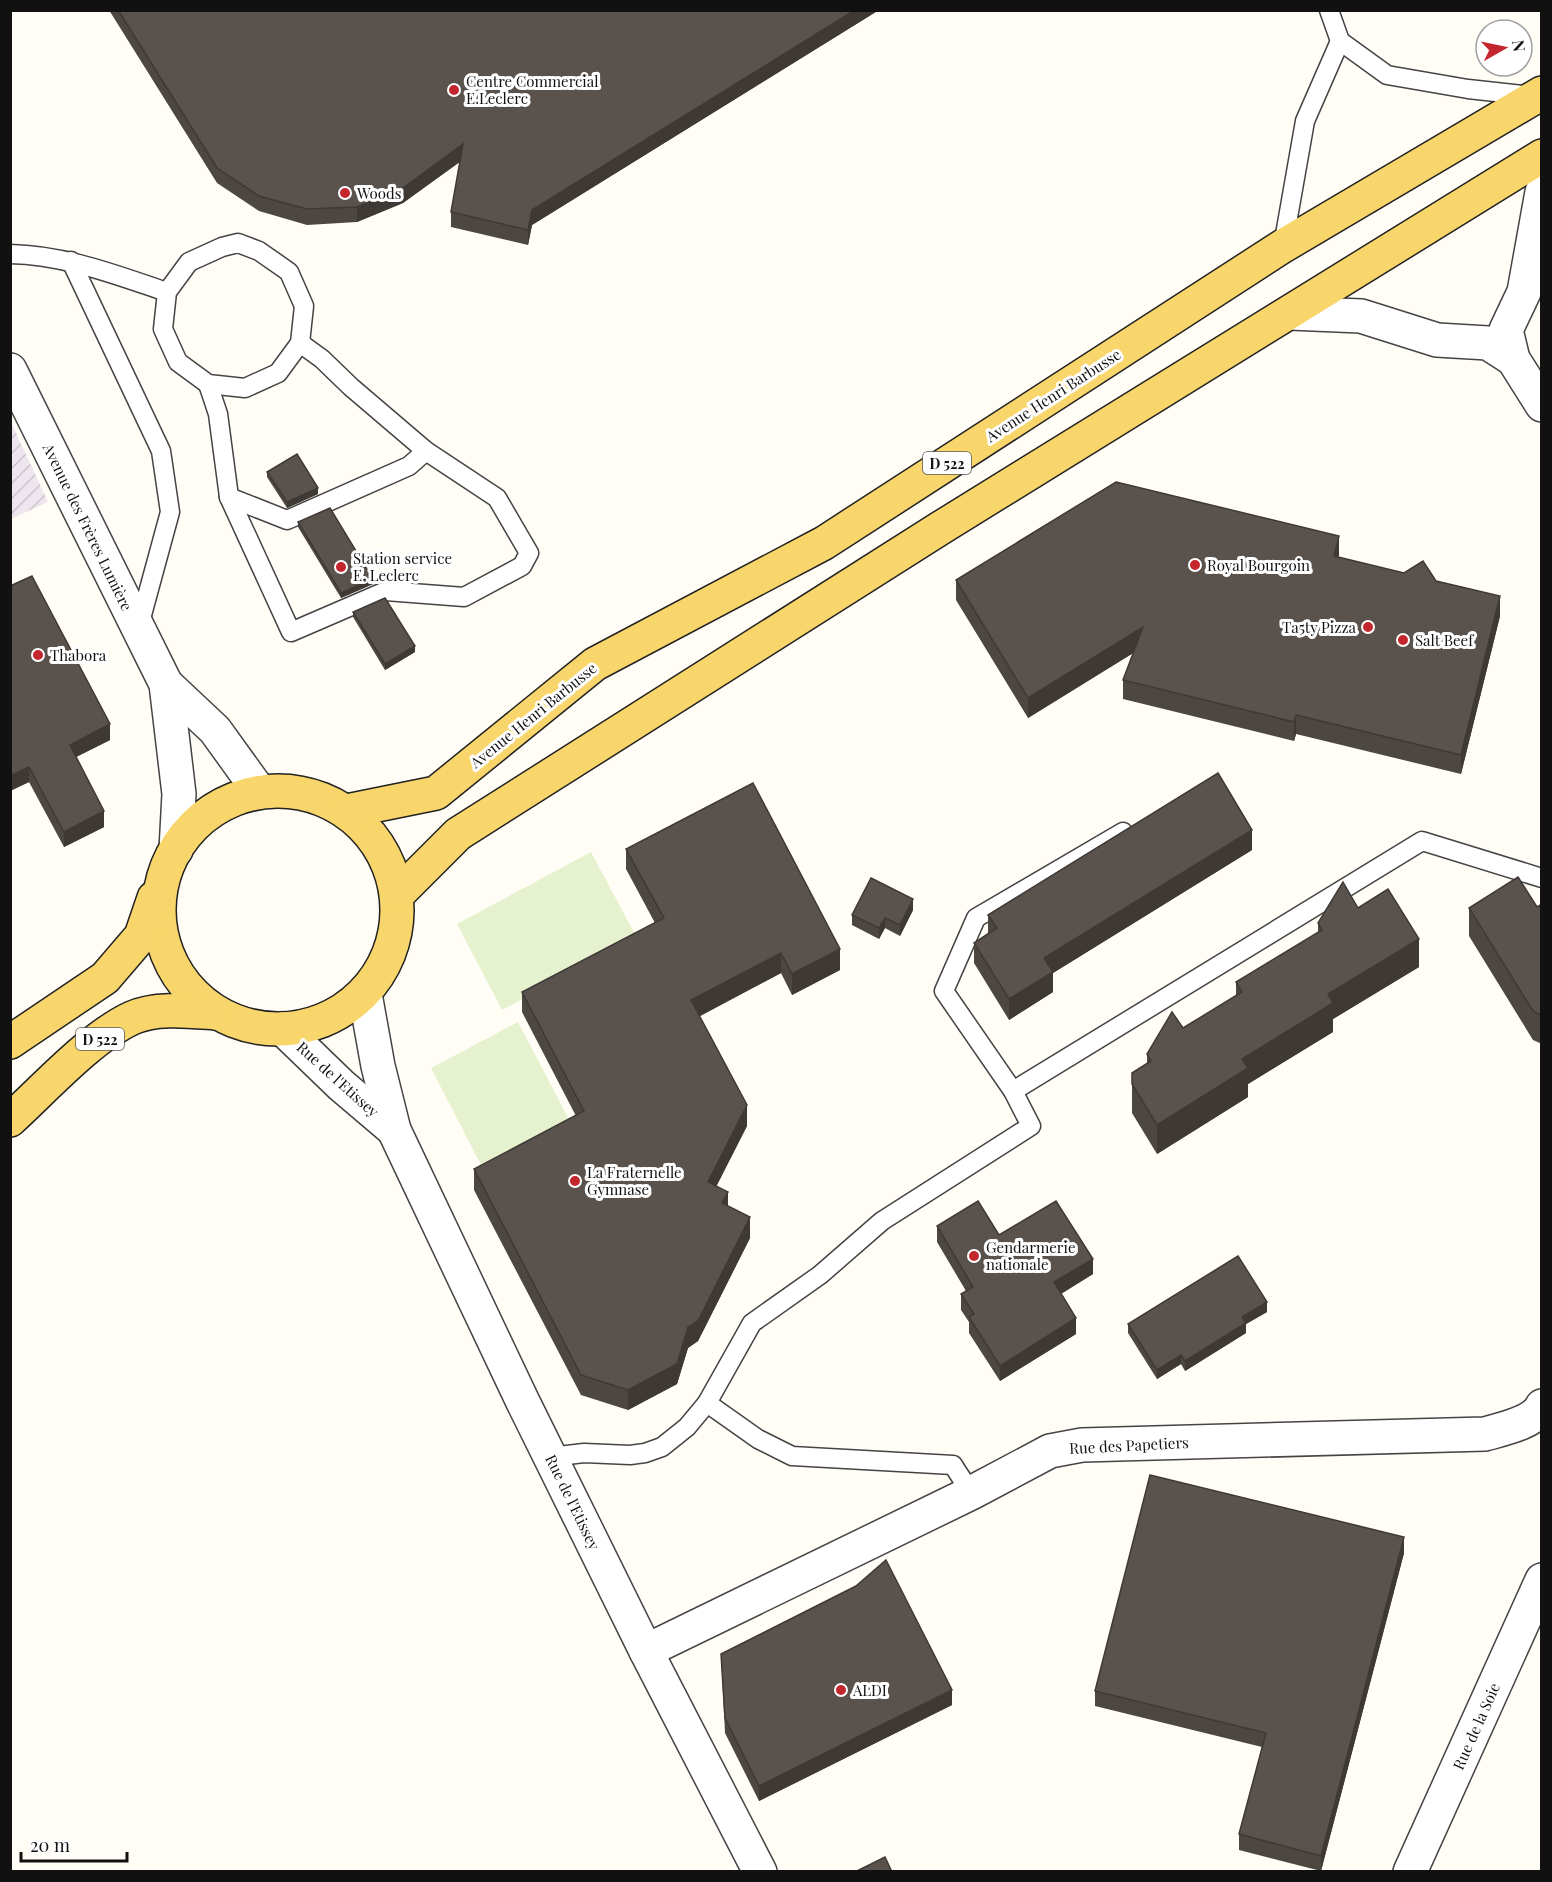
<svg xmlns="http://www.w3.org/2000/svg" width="1552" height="1882" viewBox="0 0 1552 1882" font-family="'Playfair Display',serif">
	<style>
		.industrial { fill: url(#industrial-furrows) }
		.pitch { fill: #e6f2cf }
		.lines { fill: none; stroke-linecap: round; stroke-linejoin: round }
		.service-casing { stroke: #444; stroke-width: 21 }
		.minor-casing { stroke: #444; stroke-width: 36 }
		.tertiary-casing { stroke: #444; stroke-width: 36 }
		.primary-casing { stroke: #222; stroke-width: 36 }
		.service { stroke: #fff; stroke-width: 18 }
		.minor { stroke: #fff; stroke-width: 33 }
		.tertiary { stroke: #fff; stroke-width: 33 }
		.primary { stroke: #f9d66b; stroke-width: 33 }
		.wall { fill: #4d4742 }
		.shaded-wall { fill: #3f3936 }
		.building { fill: #5a524d; stroke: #3f3936; stroke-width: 1.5 }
		.poi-dot { fill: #c4262e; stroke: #fff; stroke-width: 2 }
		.labels { text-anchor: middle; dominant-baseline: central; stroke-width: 6; stroke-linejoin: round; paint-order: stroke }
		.shield { fill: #fff; stroke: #585858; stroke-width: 1.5 }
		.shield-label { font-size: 14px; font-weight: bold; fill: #111 }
		.poi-label { font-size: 15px; fill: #111; stroke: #fff; text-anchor: start }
		.street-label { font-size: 15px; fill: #111; stroke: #fff }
	</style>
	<defs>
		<pattern id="industrial-furrows" width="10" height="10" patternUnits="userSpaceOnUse" patternTransform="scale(1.5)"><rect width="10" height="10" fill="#eee6ef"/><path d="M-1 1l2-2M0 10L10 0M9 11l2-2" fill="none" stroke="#cbc4cc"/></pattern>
	</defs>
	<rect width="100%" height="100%" fill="#fffdf5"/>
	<!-- industrial -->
	<polygon class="industrial" points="10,420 48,502 11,519 10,519"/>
	<!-- pitch -->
	<g class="pitch">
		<polygon points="591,852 637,938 502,1010 457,924"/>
		<polygon points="518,1022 573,1127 484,1171 431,1068"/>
	</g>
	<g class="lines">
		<!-- service casing -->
		<g class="service-casing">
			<g id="service">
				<polyline points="1329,10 1340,41 1387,75 1468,89 1532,96"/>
				<polygon points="238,243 259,251 289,272 304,306 300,343 278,373 245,388 208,384 178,362 163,329 167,292 189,262 222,247"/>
				<polyline points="1283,246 1305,121 1340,41"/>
				<path d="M 10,254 C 65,255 116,275 167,292"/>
				<polyline points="71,261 161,451 170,512 139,626"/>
				<polyline points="208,384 218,414 229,497 287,520 409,466 426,451"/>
				<polyline points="229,497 291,632 386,591 464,597 522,566 529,553 497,498 426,451 351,387 322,359 300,343"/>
				<polyline points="1013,1091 944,991 976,918 1123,832"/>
				<polyline points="707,1403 758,1439 792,1456 953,1465 971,1493"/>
				<polyline points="550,1457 584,1453 630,1455 645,1453 662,1447 687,1427 707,1403 752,1323 820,1275 882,1221 1031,1126 1013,1091 1422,841 1542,878"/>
			</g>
		</g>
		<!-- minor casing -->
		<g class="minor-casing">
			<g id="minor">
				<polyline points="1542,192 1524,292 1506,330 1513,359 1542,405"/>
				<polyline points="1290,313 1361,316 1437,340 1488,343 1513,359"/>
				<polyline points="10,370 166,684 179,794 176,850"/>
				<polyline points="166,684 215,730 259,791"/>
				<path d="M 646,1651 L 971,1493 L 1050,1451 L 1082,1445 L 1485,1434 C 1502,1429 1534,1423 1542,1406"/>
				<polyline points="1410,1872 1542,1580"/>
			</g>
		</g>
		<!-- tertiary casing -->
		<g class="tertiary-casing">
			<g id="tertiary">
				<polyline points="365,994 378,1066 394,1130 522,1400 646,1651 760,1872"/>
				<polyline points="283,1029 341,1085 394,1130"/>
			</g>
		</g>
		<!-- primary casing -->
		<g class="primary-casing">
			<g id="primary">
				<circle cx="278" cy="910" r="119"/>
				<polyline points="347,811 436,793 595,664 824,543 1283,246 1542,93"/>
				<polyline points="398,894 458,834 942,527 1542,156"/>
				<polyline points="10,1042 105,978 141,936 154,898"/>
				<path d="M 10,1120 C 45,1088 91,1037 132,1018 C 156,1007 189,1011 215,1013"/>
			</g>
		</g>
		<!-- service -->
		<use href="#service" class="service"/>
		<!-- minor -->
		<use href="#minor" class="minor"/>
		<!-- tertiary -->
		<use href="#tertiary" class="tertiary"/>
		<!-- primary -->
		<use href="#primary" class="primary"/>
	</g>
	<!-- wall -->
	<g class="wall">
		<polygon points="109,10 879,10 532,225 528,245 451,227 451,212 460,162 403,203 357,222 307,225 259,211 217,183"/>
		<polygon points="267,472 318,494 287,508 267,477"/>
		<polygon points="298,522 373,584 341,598 298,527"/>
		<polygon points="1339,555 1338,557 1436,581 1500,616 1461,774 1296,734 1294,741 1123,699 1123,680 1133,653 1028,718 956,600 956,580"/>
		<polygon points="10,586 110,740 76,757 104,827 64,847 29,782 10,791"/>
		<polygon points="353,612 415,652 385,670 353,617"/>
		<polygon points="626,849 840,970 792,995 781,973 699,1016 747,1126 716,1186 728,1206 750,1238 698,1341 688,1348 677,1384 628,1410 581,1395 474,1190 474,1169 576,1116 522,1012 522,992 655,923 626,869"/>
		<polygon points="1252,850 1053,973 1053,992 1009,1020 974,963 974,943 988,933 988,915"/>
		<polygon points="1542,904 1542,1044 1533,1040 1469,936 1469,908 1537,907"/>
		<polygon points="1358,908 1419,967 1333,1019 1333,1032 1248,1084 1248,1097 1157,1154 1132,1113 1132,1073 1147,1064 1147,1054 1183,1028 1236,995 1236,982 1318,933 1318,923"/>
		<polygon points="913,910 900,936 885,928 879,939 852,925 852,915"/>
		<polygon points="937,1226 999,1235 1093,1274 1061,1294 1076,1334 1000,1381 969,1333 969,1322 961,1310 961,1294 966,1291 937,1242"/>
		<polygon points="1267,1312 1246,1324 1246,1333 1185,1371 1181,1364 1157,1379 1128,1333 1128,1324"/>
		<polygon points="1404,1553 1321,1871 1239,1850 1239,1834 1262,1747 1095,1706 1095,1691"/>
		<polygon points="721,1654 952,1705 759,1801 725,1733"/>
	</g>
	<!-- shaded-wall -->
	<g class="shaded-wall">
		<polygon points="855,10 879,10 532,225 528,245 528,230 532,210"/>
		<polygon points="463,144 463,159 403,203 357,222 357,207"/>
		<polygon points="318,488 318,494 287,508 287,502"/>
		<polygon points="1339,536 1339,555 1334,576 1334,556"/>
		<polygon points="373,579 373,584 341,598 341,593"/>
		<polygon points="1500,596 1500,616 1461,774 1461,755"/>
		<polygon points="1143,627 1143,647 1028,718 1028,698"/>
		<polygon points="415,646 415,652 385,670 385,664"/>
		<polygon points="1296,715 1296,734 1294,741 1294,722"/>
		<polygon points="110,724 110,740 70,760 70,745"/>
		<polygon points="29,767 29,782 10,791 10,776"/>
		<polygon points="104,811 104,827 64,847 64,832"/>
		<polygon points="1252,830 1252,850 1053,973 1053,992 1009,1020 1009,999 1044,958"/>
		<polygon points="913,899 913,910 900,936 900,925"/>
		<polygon points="885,918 885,928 879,939 879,928"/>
		<polygon points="1419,939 1419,967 1333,1019 1333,1032 1248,1084 1248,1097 1157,1154 1157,1125 1328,994"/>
		<polygon points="840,949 840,970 792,995 792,974"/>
		<polygon points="781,953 781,973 691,1021 691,1000"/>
		<polygon points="747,1105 747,1126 708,1203 708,1182"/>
		<polygon points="728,1192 728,1213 722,1203"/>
		<polygon points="750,1217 750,1238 698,1341 688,1348 677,1384 628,1410 628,1390 688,1327"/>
		<polygon points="1093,1259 1093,1274 1054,1298 1054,1282"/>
		<polygon points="1267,1302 1267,1312 1246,1324 1246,1333 1185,1371 1185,1361 1242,1317"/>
		<polygon points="1076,1318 1076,1334 1000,1381 1000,1366"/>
		<polygon points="1181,1355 1181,1364 1157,1379 1157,1370"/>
		<polygon points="1404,1537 1404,1553 1321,1871 1321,1856"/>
		<polygon points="952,1690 952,1705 759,1801 759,1786"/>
	</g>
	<!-- building -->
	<g class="building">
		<polygon points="118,10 855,10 532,210 528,230 451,212 463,144 403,188 357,207 307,209 259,196 217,168"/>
		<polygon points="297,454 318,488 287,502 267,472"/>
		<polygon points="1116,482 1339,536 1334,556 1404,573 1423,561 1436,581 1500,596 1461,755 1296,715 1294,722 1123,680 1143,627 1028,698 956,580"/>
		<polygon points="330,508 373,579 341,593 298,522"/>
		<polygon points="32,576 110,724 70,745 104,811 64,832 29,767 10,776 10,586"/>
		<polygon points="385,598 415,646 385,664 353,612"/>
		<polygon points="1218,773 1252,830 1044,958 1053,972 1009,999 974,943 997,928 988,915"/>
		<polygon points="753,783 840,949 792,974 781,953 691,1000 747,1105 708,1182 728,1192 722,1203 750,1217 698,1321 688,1327 677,1364 628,1390 581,1375 474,1169 584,1111 522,992 664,918 626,849"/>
		<polygon points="1518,877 1537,907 1542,904 1542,1016 1533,1011 1469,908"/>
		<polygon points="871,878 913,899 900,925 885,918 879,928 852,915"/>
		<polygon points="1343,882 1358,908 1388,889 1419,939 1328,994 1333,1003 1242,1059 1248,1068 1157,1125 1132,1084 1132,1073 1151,1061 1147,1054 1172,1012 1183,1028 1242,992 1236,982 1322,930 1318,923"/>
		<polygon points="978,1201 999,1235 1056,1201 1093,1259 1054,1282 1076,1318 1000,1366 969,1317 974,1314 961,1294 973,1287 937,1226"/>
		<polygon points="1238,1256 1267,1302 1242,1317 1246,1323 1185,1361 1181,1355 1157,1370 1128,1324"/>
		<polygon points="1150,1475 1404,1537 1321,1856 1239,1834 1266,1733 1095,1691"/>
		<polygon points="886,1560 952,1690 759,1786 725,1718 721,1654 856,1586"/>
		<polygon points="885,1857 892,1872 855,1872"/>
	</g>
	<!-- markers -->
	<g class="poi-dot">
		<circle cx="454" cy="90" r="6"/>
		<circle cx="345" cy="193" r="6"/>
		<circle cx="1195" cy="565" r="6"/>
		<circle cx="341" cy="567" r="6"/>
		<circle cx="1368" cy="627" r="6"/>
		<circle cx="1403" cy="640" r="6"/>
		<circle cx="38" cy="655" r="6"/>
		<circle cx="575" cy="1181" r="6"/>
		<circle cx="974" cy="1256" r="6"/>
		<circle cx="841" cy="1690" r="6"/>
	</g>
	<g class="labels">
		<!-- shield labels -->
		<g class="shield">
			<rect x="923" y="452" width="48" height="22" rx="4.5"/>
			<rect x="76" y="1028" width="48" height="22" rx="4.5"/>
		</g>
		<g class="shield-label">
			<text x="947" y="463">D 522</text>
			<text x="100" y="1039">D 522</text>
		</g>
		<!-- poi labels -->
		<g class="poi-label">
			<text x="466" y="81">Centre Commercial<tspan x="466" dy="17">E.Leclerc</tspan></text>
			<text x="357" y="193">Woods</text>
			<text x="353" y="558">Station service<tspan x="353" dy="17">E. Leclerc</tspan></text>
			<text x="1207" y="565">Royal Bourgoin</text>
			<text x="1356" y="627" text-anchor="end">Ta5ty Pizza</text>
			<text x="1415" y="640">Salt Beef</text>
			<text x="50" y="655">Thabora</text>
			<text x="587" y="1172">La Fraternelle<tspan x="587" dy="17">Gymnase</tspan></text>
			<text x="986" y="1247">Gendarmerie<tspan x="986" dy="17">nationale</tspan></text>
			<text x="853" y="1690">ALDI</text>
		</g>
		<!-- street labels -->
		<g class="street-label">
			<text transform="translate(1053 395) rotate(-33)">Avenue Henri Barbusse</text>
			<text transform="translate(88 527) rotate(64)">Avenue des Frères Lumière</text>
			<text transform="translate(533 715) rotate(-39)">Avenue Henri Barbusse</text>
			<text transform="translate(338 1079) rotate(42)">Rue de l'Etissey</text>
			<text transform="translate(1129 1445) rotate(-3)">Rue des Papetiers</text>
			<text transform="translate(573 1502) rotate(64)">Rue de l'Etissey</text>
			<text transform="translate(1476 1726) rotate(-66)">Rue de la Soie</text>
		</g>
	</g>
	<!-- border -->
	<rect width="1552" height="1882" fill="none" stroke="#111111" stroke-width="24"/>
	<!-- north arrow -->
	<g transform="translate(1504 48) rotate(81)"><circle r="28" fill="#ffffff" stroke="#a0a0a0" stroke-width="1.5"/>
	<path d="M0-4.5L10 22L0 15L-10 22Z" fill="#c4262e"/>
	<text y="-9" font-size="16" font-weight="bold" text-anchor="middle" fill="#111111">N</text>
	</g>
	<!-- scale -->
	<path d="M21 1852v9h106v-9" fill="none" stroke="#111111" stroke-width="3"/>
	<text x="30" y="1852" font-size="18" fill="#111111" stroke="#ffffff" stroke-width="4.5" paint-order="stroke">20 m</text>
</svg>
